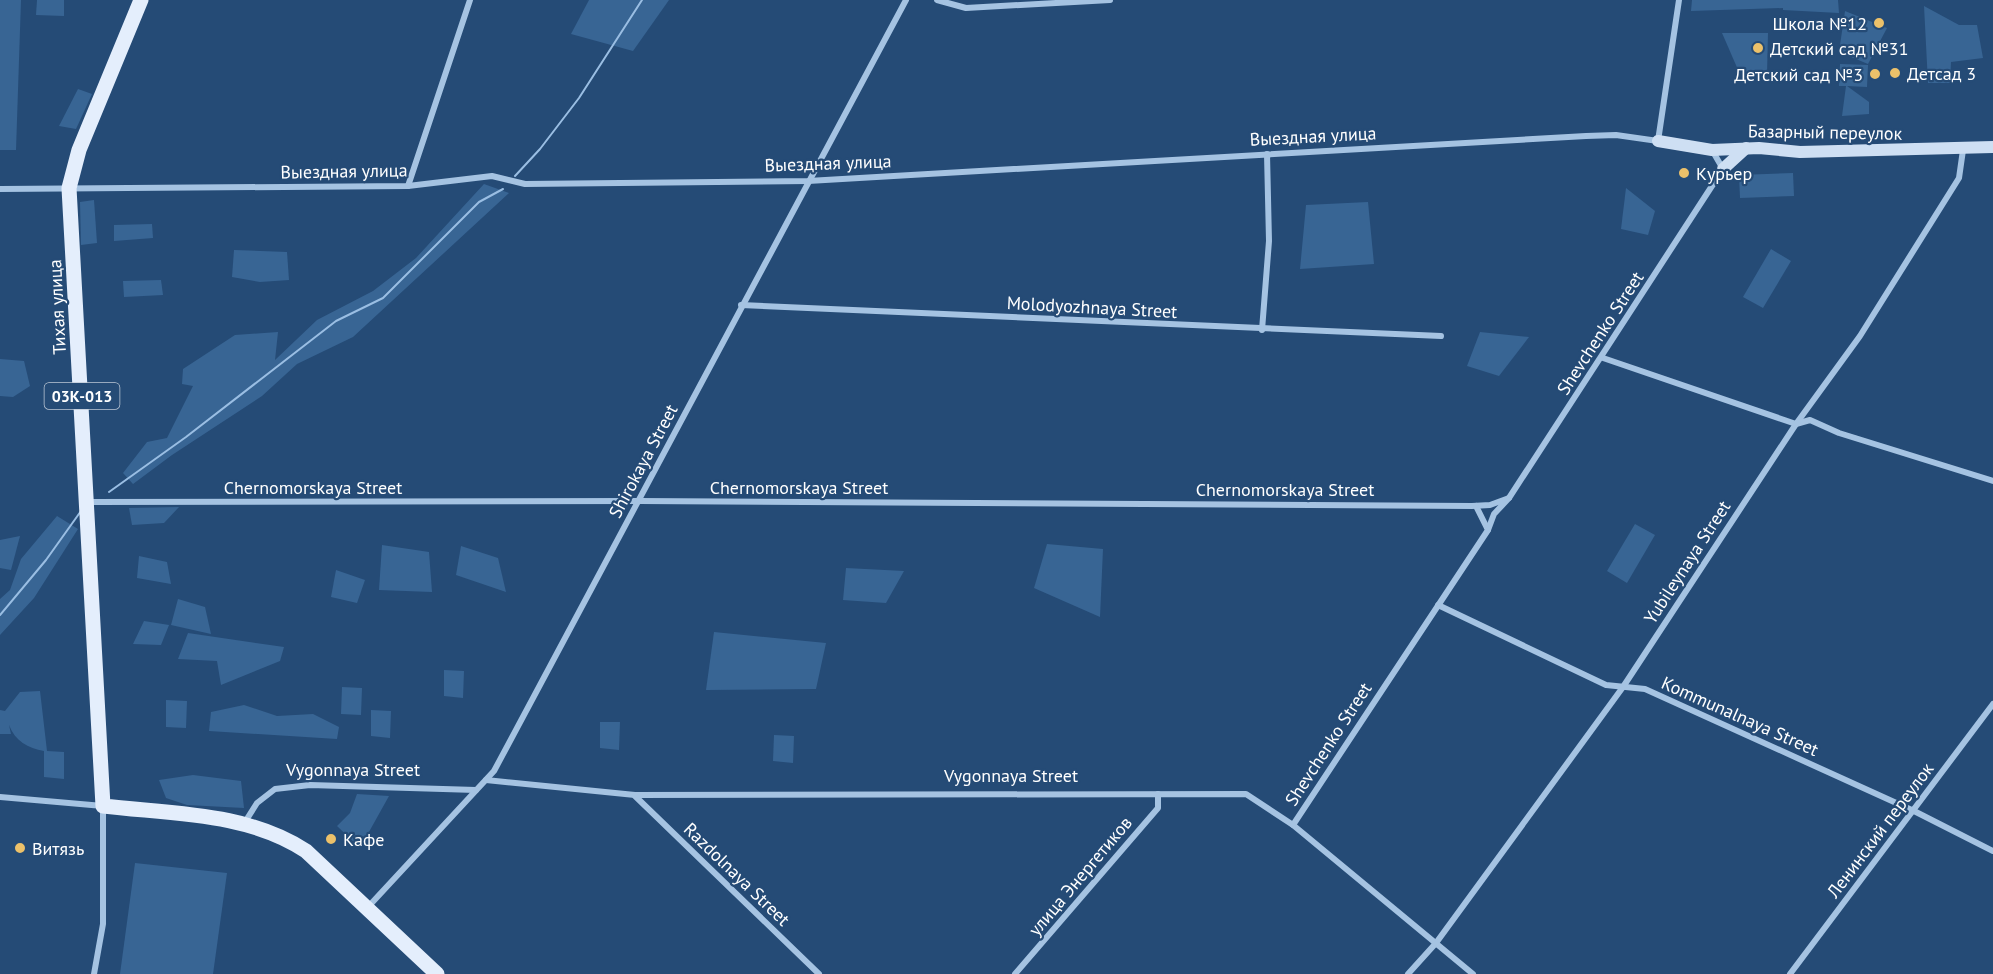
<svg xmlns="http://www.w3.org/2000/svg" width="1993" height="974" viewBox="0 0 1993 974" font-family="'PT Sans',sans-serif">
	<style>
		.green { fill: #386594 }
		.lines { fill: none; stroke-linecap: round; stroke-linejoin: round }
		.stream { stroke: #9abee3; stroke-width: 2 }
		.street { stroke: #a5c3e2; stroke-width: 6 }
		.secondary { stroke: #cedff3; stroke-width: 12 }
		.primary { stroke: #e4eefc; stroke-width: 15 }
		.poi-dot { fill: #ecc16a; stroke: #254b76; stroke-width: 2 }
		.labels { text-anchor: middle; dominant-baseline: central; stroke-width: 4.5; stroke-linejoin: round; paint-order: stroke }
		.shield { fill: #254b76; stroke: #bec9d6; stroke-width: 1.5 }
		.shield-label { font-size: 16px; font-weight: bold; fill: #fff }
		.poi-label { font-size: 18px; fill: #fff; stroke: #254b76; text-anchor: start }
		.street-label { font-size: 18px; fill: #fff; stroke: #254b76 }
	</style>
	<rect width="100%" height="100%" fill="#254b76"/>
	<!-- green -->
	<g class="green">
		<polygon points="0,0 21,0 16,150 0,150"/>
		<polygon points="37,0 64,0 64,16 36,15"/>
		<polygon points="589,0 669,0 633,51 571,34"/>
		<polygon points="1692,0 1838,0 1839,13 1783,10 1783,8 1691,11"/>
		<polygon points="1924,6 1959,25 1977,25 1983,58 1951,62 1950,83 1928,83"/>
		<polygon points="1845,11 1887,28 1868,64 1839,52"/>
		<polygon points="1722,33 1768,33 1767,75 1739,72"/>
		<polygon points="1840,64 1868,65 1867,87 1847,86 1869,102 1869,114 1842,116 1846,86 1839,86"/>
		<polygon points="78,89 92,94 76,129 59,126"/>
		<polygon points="1793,173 1794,196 1740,198 1739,175"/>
		<polygon points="484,184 509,193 353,337 297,364 262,396 172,455 133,484 123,473 147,442 167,438 193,386 182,384 183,369 235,335 278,332 275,360 317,320 373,291 416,258"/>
		<polygon points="1626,188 1655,211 1648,235 1621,229"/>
		<polygon points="94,200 97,243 81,245 80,202"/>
		<polygon points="1368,202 1374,264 1300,269 1306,205"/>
		<polygon points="152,224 153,238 114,241 114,225"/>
		<polygon points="1771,249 1791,261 1763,308 1743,297"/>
		<polygon points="234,250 287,252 289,280 260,282 232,277"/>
		<polygon points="161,280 163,295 124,297 123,281"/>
		<polygon points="1480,332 1529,337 1499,376 1467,366"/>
		<polygon points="0,359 24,361 30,386 13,397 0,396"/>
		<polygon points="179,507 164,523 132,525 129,508"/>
		<polygon points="57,516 78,529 34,598 0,635 0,599 10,590 21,559"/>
		<polygon points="1635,524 1655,535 1627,583 1607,571"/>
		<polygon points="20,536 11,570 0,568 0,540"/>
		<polygon points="1047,544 1103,549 1100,617 1034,588"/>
		<polygon points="382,545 429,552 432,592 379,590"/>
		<polygon points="461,546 498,558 506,592 456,575"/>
		<polygon points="139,556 167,562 171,584 137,578"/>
		<polygon points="846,568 904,571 886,603 843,600"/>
		<polygon points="336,570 365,580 357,603 331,597"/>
		<polygon points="178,599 205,607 211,634 171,625"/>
		<polygon points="144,621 169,625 161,645 133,644"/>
		<polygon points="714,632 826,643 816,689 706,690"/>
		<polygon points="188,633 284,647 280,661 221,685 217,661 178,659"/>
		<polygon points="444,670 464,671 463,698 444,696"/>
		<polygon points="342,687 362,688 361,715 341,714"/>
		<path d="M 40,691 L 47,751 L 64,752 L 64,779 L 44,777 L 44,751 C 28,748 15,741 9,725 L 11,734 L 0,734 L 0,710 L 5,711 L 20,692 Z"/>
		<polygon points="166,700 187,701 186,728 166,727"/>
		<polygon points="244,705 277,716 313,714 339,727 337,739 209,731 211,712"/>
		<polygon points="371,710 391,711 390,738 371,736"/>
		<polygon points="600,722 620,722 619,750 600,748"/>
		<polygon points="774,735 794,736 793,763 773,761"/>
		<polygon points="193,775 241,781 244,808 187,805 166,798 159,780"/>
		<polygon points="357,794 389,796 360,848 337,826 350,813"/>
		<polygon points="135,863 227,873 213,974 120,974"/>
	</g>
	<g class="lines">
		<!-- stream -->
		<g class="stream">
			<polyline points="515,176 540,149 579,98 642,0"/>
			<polyline points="109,492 186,437 336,321 383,298 479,202 503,189"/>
			<polyline points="0,615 46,560 81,511"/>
		</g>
		<!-- street -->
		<g class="street">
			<polyline points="937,0 966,8 1110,0"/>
			<polyline points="408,186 470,0"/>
			<polyline points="0,189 408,186 492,176 525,184 808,181 1586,136 1616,135 1658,141 1679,0"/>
			<polyline points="741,305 1441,336"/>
			<polyline points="1262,330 1269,241 1267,154"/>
			<polyline points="1603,358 1796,424 1810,420 1839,433 1993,481"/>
			<polyline points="88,502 639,501 1472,506 1490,505 1509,498"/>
			<polyline points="1488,530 1494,514 1509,498 1723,169 1712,150"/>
			<polyline points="1438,605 1606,685 1645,689 1914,811 1993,851"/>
			<polyline points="486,780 635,795 1246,794 1293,825 1473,974"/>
			<polyline points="635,796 819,974"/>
			<polyline points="0,797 103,806 103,924 94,974"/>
			<polyline points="245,822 257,803 275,789 310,785 476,790"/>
			<polyline points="1293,825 1488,530 1476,506"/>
			<polyline points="368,907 494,771 906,0"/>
			<polyline points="1015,974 1158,808 1158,794"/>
			<polyline points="1408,974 1436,943 1623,687 1796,424 1860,336 1959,178 1963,150"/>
			<polyline points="1790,974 1993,704"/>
		</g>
		<!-- secondary -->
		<g class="secondary">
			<polyline points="1658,141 1712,150 1759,148 1800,152 1993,147"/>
			<polyline points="1723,169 1746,148"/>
		</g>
		<!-- primary -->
		<path class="primary" d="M 141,0 L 79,150 L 69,188 L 103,806 C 171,814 247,812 306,851 L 437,974"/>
	</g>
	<!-- markers -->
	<g class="poi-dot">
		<circle cx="1879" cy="23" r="6"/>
		<circle cx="1758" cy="48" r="6"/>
		<circle cx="1895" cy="73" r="6"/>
		<circle cx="1875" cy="74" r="6"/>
		<circle cx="1684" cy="173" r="6"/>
		<circle cx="331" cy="839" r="6"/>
		<circle cx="20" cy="848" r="6"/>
	</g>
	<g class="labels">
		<!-- shield labels -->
		<rect class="shield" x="44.5" y="383" width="75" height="26" rx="4.5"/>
		<g class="shield-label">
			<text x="82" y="396">03К-013</text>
		</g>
		<!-- poi labels -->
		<g class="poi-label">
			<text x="1867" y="23" text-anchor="end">Школа №12</text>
			<text x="1770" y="48">Детский сад №31</text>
			<text x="1907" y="73">Детсад 3</text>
			<text x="1863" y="74" text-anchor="end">Детский сад №3</text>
			<text x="1696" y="173">Курьер</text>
			<text x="343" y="839">Кафе</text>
			<text x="32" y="848">Витязь</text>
		</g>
		<!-- street labels -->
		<g class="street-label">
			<text transform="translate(1825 132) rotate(1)">Базарный переулок</text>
			<text transform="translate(1313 136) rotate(-3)">Выездная улица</text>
			<text transform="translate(828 163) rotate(-2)">Выездная улица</text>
			<text transform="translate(344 171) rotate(-1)">Выездная улица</text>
			<text transform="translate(57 307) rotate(-93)">Тихая улица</text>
			<text transform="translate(1092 307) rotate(3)">Molodyozhnaya Street</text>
			<text transform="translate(1600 333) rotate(-57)">Shevchenko Street</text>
			<text transform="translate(643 461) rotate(-62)">Shirokaya Street</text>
			<text x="313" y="487">Chernomorskaya Street</text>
			<text x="799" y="487">Chernomorskaya Street</text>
			<text x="1285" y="489">Chernomorskaya Street</text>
			<text transform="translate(1687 562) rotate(-57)">Yubileynaya Street</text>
			<text transform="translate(1740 716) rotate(24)">Kommunalnaya Street</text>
			<text transform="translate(1328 744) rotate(-57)">Shevchenko Street</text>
			<text x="353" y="769">Vygonnaya Street</text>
			<text x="1011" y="775">Vygonnaya Street</text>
			<text transform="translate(1880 830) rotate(-53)">Ленинский переулок</text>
			<text transform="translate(737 874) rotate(44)">Razdolnaya Street</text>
			<text transform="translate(1080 876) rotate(-50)">улица Энергетиков</text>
		</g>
	</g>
</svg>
